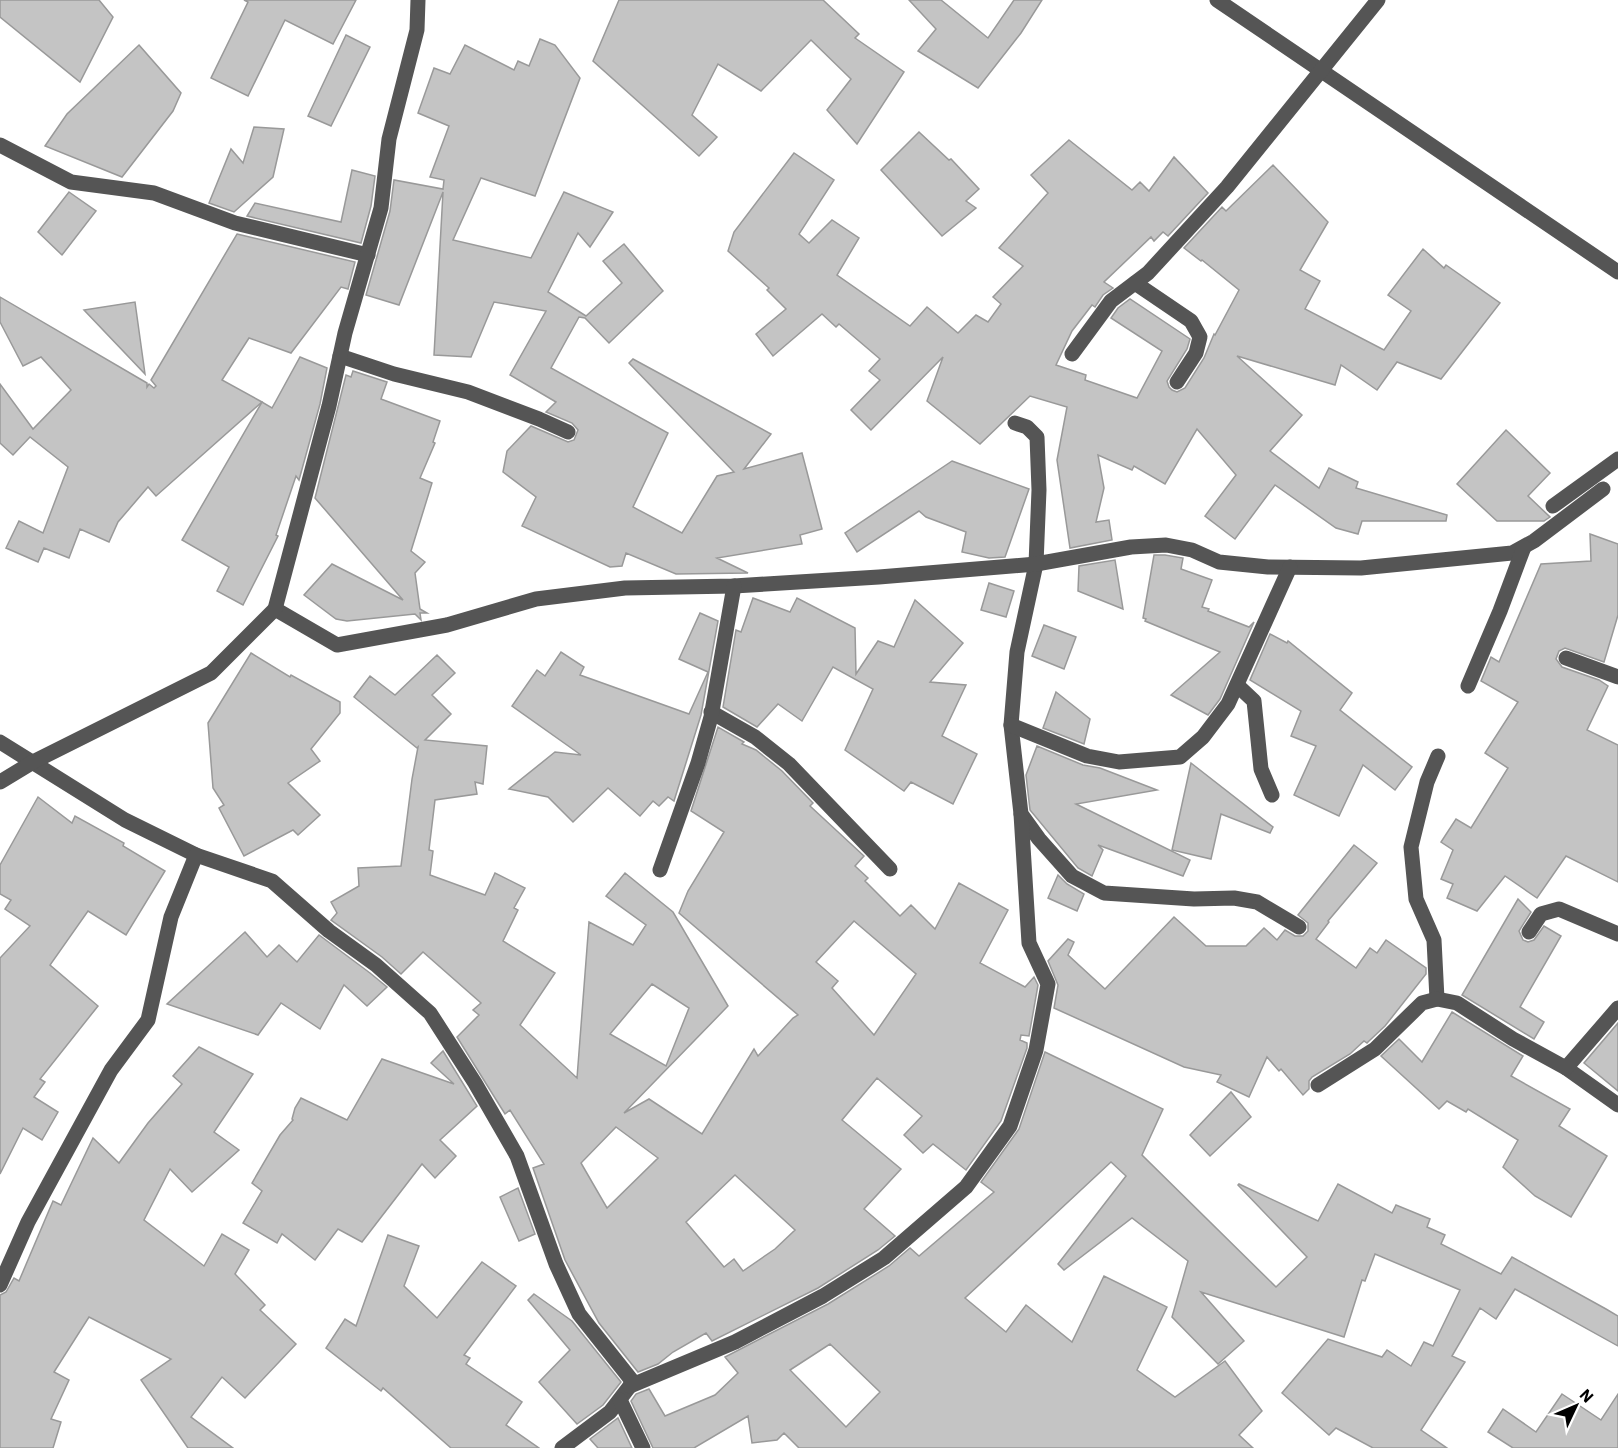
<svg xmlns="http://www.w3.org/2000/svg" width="1618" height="1448" viewBox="0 0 1618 1448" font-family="'IBM Plex Sans',sans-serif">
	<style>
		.building { fill: #c4c4c4; stroke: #999; stroke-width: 1.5; fill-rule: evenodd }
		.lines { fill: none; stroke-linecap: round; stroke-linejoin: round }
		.minor { stroke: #555; stroke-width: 15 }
	</style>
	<rect width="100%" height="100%" fill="#fff"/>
	<!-- building -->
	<g class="building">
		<polygon points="0,0 99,0 113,17 80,82 0,17"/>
		<polygon points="244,0 356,0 333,44 285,20 248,96 211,78 248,2"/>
		<polygon points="619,0 823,0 859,34 855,38 904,72 857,144 827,110 851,79 811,40 761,91 718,64 692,115 717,137 699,156 593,61"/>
		<polygon points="909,0 941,0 988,38 1014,0 1042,0 1021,33 978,88 918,51 936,29"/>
		<polygon points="346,35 370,47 331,126 308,116"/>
		<polygon points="540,39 555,45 580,78 535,196 481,178 453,240 531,258 564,192 613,212 590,247 578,233 548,292 586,316 622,283 603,261 624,244 663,291 609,343 585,318 579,317 551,368 668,433 633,507 682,533 717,476 734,472 629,363 633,359 771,434 744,469 802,453 822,529 800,535 802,544 717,558 748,573 676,574 626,553 622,566 610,567 522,526 536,497 503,472 507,451 531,426 568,442 574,440 578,430 572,423 546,412 556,402 510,375 546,311 494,302 471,357 434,355 443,192 399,305 366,295 390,211 394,180 443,189 444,180 430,177 449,126 418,113 434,68 450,74 465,45 514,70 518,61 529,66"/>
		<polygon points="139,45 181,93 173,111 122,177 45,146 67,114"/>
		<polygon points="254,127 284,129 273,177 234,212 209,203 231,149 243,163"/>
		<polygon points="919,132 949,160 951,159 979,189 966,201 976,208 942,236 881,170"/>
		<polygon points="1069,140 1132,190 1140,182 1149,191 1174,157 1208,193 1168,236 1163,232 1154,241 1151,237 1104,282 1113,288 1103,295 1095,307 1092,305 1072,331 1056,365 1086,375 1085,380 1137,398 1162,351 1111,318 1118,308 1130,299 1190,339 1187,349 1167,381 1169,387 1172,390 1177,392 1185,388 1204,358 1214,334 1215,335 1239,290 1202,260 1201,261 1184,248 1222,207 1226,211 1273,165 1328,222 1300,270 1320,281 1305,309 1384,350 1411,311 1388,295 1423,249 1444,268 1446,265 1500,303 1441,379 1397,362 1377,390 1341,365 1335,385 1237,356 1302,415 1270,451 1319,488 1329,468 1358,482 1356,488 1447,515 1446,521 1362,521 1358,534 1336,528 1275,485 1235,539 1205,516 1236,475 1197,429 1165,484 1134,466 1132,470 1098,455 1104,488 1096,522 1109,520 1112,540 1070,548 1057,460 1067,407 1030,396 980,444 927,401 943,357 871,430 851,410 880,380 869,371 880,359 839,324 836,327 822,314 773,356 756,334 786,309 767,290 769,288 728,251 734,232 794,153 834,180 799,234 809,243 832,220 859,238 837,275 910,326 927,307 958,333 976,315 988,322 1001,304 993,297 1023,266 999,248 1048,193 1031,175"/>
		<polygon points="352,170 375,176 371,206 361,243 247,216 255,203 341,222"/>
		<polygon points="69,192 96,211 62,255 38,232"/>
		<polygon points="237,234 355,262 348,289 341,287 291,353 249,338 222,380 262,402 156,496 148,487 118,522 109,542 80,529 69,558 44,548 38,562 6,548 19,521 43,533 68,467 30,437 13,455 0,443 0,384 33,429 71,390 41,357 23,366 0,322 0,297 147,383 147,387 149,384 154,388 156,386 151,380"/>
		<polygon points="135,302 145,374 84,310"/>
		<polygon points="300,357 327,368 320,404 299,480 296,476 276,535 278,536 243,605 217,591 229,567 182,540 262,402 272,408"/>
		<polygon points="353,371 387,382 381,399 440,421 433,442 435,443 420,478 432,483 411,551 425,562 415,573 420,609 427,613 420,613 421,620 415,614 347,621 336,619 304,595 332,564 403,600 315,498 346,375 351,377"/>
		<polygon points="1506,430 1550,473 1528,496 1550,517 1544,521 1497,521 1457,484"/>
		<polygon points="952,461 1029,489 1005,557 989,558 962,552 966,532 926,517 919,511 857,552 845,533"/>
		<polygon points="1590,534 1618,544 1618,615 1604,662 1565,648 1559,651 1556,659 1562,667 1599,680 1608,686 1587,730 1618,745 1618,882 1566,856 1537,898 1505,876 1477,911 1447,898 1453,884 1441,879 1453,850 1441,842 1456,819 1471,828 1508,768 1485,753 1518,702 1481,681 1491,657 1499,662 1541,564 1591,561"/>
		<polygon points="1154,555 1165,555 1183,558 1181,569 1212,580 1202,607 1209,609 1208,611 1249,627 1254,622 1220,699 1208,715 1171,695 1220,652 1145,621 1146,619 1143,618"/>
		<polygon points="1115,560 1123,609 1078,591 1079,566"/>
		<polygon points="989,583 1014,591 1006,617 981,610"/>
		<polygon points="753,598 790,612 797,598 855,628 856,674 878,641 894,647 915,600 963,643 930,682 966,685 942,736 977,754 953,804 911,782 904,791 845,750 873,689 833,667 802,721 778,704 757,727 723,707 736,630 741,632"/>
		<polygon points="700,613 718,621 701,715 674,801 668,797 659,806 653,801 640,816 608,788 573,822 548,797 509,789 555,752 581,755 512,706 537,670 545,676 561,652 584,667 580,675 689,714 708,672 679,659"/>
		<polygon points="1044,625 1076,637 1064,669 1032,656"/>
		<polygon points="1270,634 1287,643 1288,641 1352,693 1340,710 1412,767 1395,790 1363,765 1339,816 1294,795 1316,746 1291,736 1301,711 1250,680"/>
		<polygon points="251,653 290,677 291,675 340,702 340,713 311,749 320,761 288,783 320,815 298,835 293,830 244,856 219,808 224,805 213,788 208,723"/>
		<path d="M 437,655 L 455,673 L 432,695 L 451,714 L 425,740 L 487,746 L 483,784 L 475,782 L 477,794 L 435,800 L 429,850 L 433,851 L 430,875 L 485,895 L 495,873 L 525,888 L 514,908 L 518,910 L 503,941 L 555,973 L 520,1025 L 577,1078 L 589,922 L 633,945 L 646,925 L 606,896 L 625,873 L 673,912 L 728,1006 L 624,1113 L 649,1099 L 702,1134 L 754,1049 L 758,1056 L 793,1018 L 798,1015 L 679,913 L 688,891 L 724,832 L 691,811 L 718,727 L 744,742 L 742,744 L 756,750 L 782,771 L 813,803 L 810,806 L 864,856 L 855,866 L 868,878 L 865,881 L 900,916 L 911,905 L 935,929 L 959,883 L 1008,910 L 980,963 L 1025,987 L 1034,977 L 1038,985 L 1029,1036 L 1021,1035 L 1020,1040 L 1027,1043 L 1027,1048 L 1001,1121 L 966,1170 L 933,1144 L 923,1153 L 904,1135 L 922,1116 L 877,1078 L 842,1120 L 901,1169 L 864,1209 L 895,1236 L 878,1250 L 818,1288 L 712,1341 L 706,1333 L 673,1352 L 658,1364 L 638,1372 L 599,1323 L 565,1260 L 533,1168 L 544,1164 L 510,1110 L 505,1114 L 500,1106 L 457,1037 L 479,1015 L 473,1010 L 481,1003 L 423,952 L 401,974 L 382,957 L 331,920 L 337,913 L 331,902 L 359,886 L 358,868 L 401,866 L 412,779 L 418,747 L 417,748 L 354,697 L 370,676 L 395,695 ZM 854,921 L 916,974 L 874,1035 L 832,988 L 838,981 L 816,962 ZM 652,984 L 689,1008 L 666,1066 L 610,1034 ZM 616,1127 L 658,1158 L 607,1208 L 581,1163 ZM 735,1175 L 795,1230 L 775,1249 L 743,1271 L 734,1259 L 724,1267 L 686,1222 Z"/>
		<polygon points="1056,692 1090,719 1084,744 1043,728"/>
		<polygon points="1037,746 1083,765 1100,768 1157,790 1076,804 1190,860 1183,876 1098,845 1103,850 1092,876 1078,868 1030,810 1026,775"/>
		<polygon points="1191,763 1273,827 1270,833 1221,814 1211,859 1172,850"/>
		<polygon points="38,797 72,823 75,816 124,843 123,846 165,871 126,935 88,911 50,965 98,1006 40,1079 45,1082 34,1097 58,1112 42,1140 23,1128 0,1174 0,958 30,926 5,909 11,900 0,894 0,865"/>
		<polygon points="1354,845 1377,863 1328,921 1329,922 1316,939 1356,968 1370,948 1377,953 1386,940 1426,968 1426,974 1385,1026 1369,1041 1367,1043 1364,1041 1350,1054 1312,1077 1309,1081 1309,1089 1303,1095 1281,1069 1279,1071 1267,1057 1249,1097 1217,1082 1221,1075 1184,1067 1054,1008 1058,985 1048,961 1068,939 1074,942 1068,955 1105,989 1174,917 1206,946 1246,946 1264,928 1277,940 1285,930 1295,936 1303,936 1308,931 1308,923 1298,915"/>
		<polygon points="1058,875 1067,884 1084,894 1077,911 1048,898"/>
		<polygon points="1518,899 1531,912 1519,931 1523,940 1528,942 1534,940 1544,926 1561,936 1520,1007 1544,1022 1534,1039 1462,995"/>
		<polygon points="245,932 267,957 279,945 297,962 319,935 370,973 387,987 367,1006 344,985 320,1029 281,1003 258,1035 167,1004"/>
		<polygon points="1452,1012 1523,1056 1511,1076 1570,1109 1559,1126 1607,1156 1571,1217 1535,1196 1503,1167 1518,1140 1468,1109 1466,1112 1447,1101 1439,1109 1381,1056 1399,1039 1422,1062"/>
		<polygon points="1618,1023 1618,1091 1584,1063"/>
		<polygon points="199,1047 253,1074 214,1132 239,1150 192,1192 170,1169 144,1220 204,1266 222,1234 249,1250 235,1274 265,1305 260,1310 296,1344 245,1398 222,1377 191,1417 233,1448 188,1448 141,1380 171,1359 89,1317 54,1372 69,1380 51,1419 61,1422 53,1448 0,1448 0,1295 6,1292 14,1278 19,1281 53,1201 61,1205 93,1138 119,1163 148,1123 182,1084 173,1076"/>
		<polygon points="443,1051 477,1106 440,1140 456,1156 435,1178 422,1164 362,1242 338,1229 315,1260 282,1234 277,1243 243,1223 262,1191 252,1183 280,1135 293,1120 292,1119 295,1108 301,1098 347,1120 382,1059 454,1084 431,1063"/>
		<path d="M 1045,1052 L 1163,1109 L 1142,1155 L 1276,1287 L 1307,1257 L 1238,1185 L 1239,1184 L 1318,1221 L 1338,1184 L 1392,1213 L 1396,1205 L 1430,1219 L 1427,1227 L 1445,1235 L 1441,1244 L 1501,1274 L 1512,1257 L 1606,1309 L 1618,1316 L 1618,1346 L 1515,1289 L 1496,1319 L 1480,1308 L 1452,1356 L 1465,1362 L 1421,1430 L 1447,1448 L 1373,1448 L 1336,1428 L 1329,1435 L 1282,1393 L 1328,1339 L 1382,1357 L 1387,1350 L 1411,1366 L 1424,1342 L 1433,1346 L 1460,1290 L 1375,1254 L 1365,1281 L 1362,1280 L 1344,1337 L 1201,1292 L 1244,1341 L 1218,1364 L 1172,1317 L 1188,1261 L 1132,1218 L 1064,1270 L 1058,1264 L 1126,1176 L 1111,1162 L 965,1298 L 1006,1332 L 1026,1305 L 1072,1342 L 1104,1276 L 1167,1307 L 1137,1370 L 1175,1397 L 1225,1361 L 1262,1411 L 1239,1435 L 1253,1448 L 799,1448 L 784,1433 L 777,1440 L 752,1443 L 748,1416 L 694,1448 L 653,1448 L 631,1401 L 636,1394 L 649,1389 L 665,1416 L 715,1395 L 738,1373 L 725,1357 L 828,1304 L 889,1266 L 910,1248 L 919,1256 L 994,1192 L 981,1182 L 1019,1129 ZM 830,1344 L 880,1392 L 846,1427 L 790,1370 Z"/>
		<polygon points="1231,1092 1251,1117 1210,1156 1190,1135"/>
		<polygon points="518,1188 535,1234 519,1241 500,1197"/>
		<polygon points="388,1235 419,1246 404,1286 437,1318 482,1262 516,1286 464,1355 470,1358 466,1364 522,1402 506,1425 539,1448 451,1448 383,1388 381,1391 326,1348 345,1319 356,1326"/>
		<polygon points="534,1294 572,1321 621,1382 603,1405 577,1424 539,1382 570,1350 528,1300"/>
		<polygon points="1562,1394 1601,1420 1618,1394 1618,1448 1513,1448 1488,1432 1503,1409 1536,1432"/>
		<polygon points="618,1418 632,1448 598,1448 590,1439"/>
	</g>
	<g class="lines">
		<!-- minor -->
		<g class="minor">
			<polyline points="1217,0 1618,272"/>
			<polyline points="0,145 71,182 154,193 235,223 368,255"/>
			<polyline points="1135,283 1191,321 1200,337 1196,353 1177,382"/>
			<polyline points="1072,354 1111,301 1148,273 1227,187 1378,0"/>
			<polyline points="340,356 394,374 468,392 539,419 568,432"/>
			<polyline points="1015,423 1027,427 1037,437 1039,490 1036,564 1017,652 1011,725 1021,814 1039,839 1072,876 1104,893 1194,899 1234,898 1257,902 1299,927"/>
			<polyline points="1553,506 1618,459"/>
			<polyline points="275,609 337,645 447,625 536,599 625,588 734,586 879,577 1036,564 1131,547 1166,545 1192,550 1219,562 1268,567 1361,568 1512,553 1534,541 1603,489"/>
			<polyline points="1566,658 1618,677"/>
			<polyline points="1237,685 1254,701 1261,769 1272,795"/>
			<polyline points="1468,686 1500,611 1524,547"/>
			<polyline points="711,712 755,737 789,764 890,869"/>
			<polyline points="1011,725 1087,756 1119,762 1180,757 1203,737 1228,704 1290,567"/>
			<polyline points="0,742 125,820 196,855 272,881 329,931 376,965 430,1013 475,1083 517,1156 556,1264 579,1314 633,1382 610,1412 562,1448"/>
			<polyline points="0,782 33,762 211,673 275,609 329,406 345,333 381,208 389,139 417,30 418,0"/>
			<polyline points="660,870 698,763 711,717 734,586"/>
			<polyline points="1529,932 1541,914 1559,909 1618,934"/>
			<polyline points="1437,999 1434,940 1416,899 1411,847 1427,782 1438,756"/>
			<polyline points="1566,1068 1618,1105"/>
			<polyline points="1318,1085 1375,1049 1422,1003 1437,999 1457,1003 1513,1039 1566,1068 1618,1008"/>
			<polyline points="0,1285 28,1222 111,1070 148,1020 171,917 196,855"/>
			<polyline points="630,1386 735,1342 823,1296 884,1258 966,1187 1010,1126 1036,1050 1048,984 1029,943 1021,814"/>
			<polyline points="620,1400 643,1448"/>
		</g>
	</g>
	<!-- north arrow -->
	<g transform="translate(1576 1406) rotate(46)" stroke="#ffffff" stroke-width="4.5" paint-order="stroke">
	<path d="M0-4.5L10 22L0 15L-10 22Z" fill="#000000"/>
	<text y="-9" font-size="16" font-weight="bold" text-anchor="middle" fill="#000000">N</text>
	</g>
</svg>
